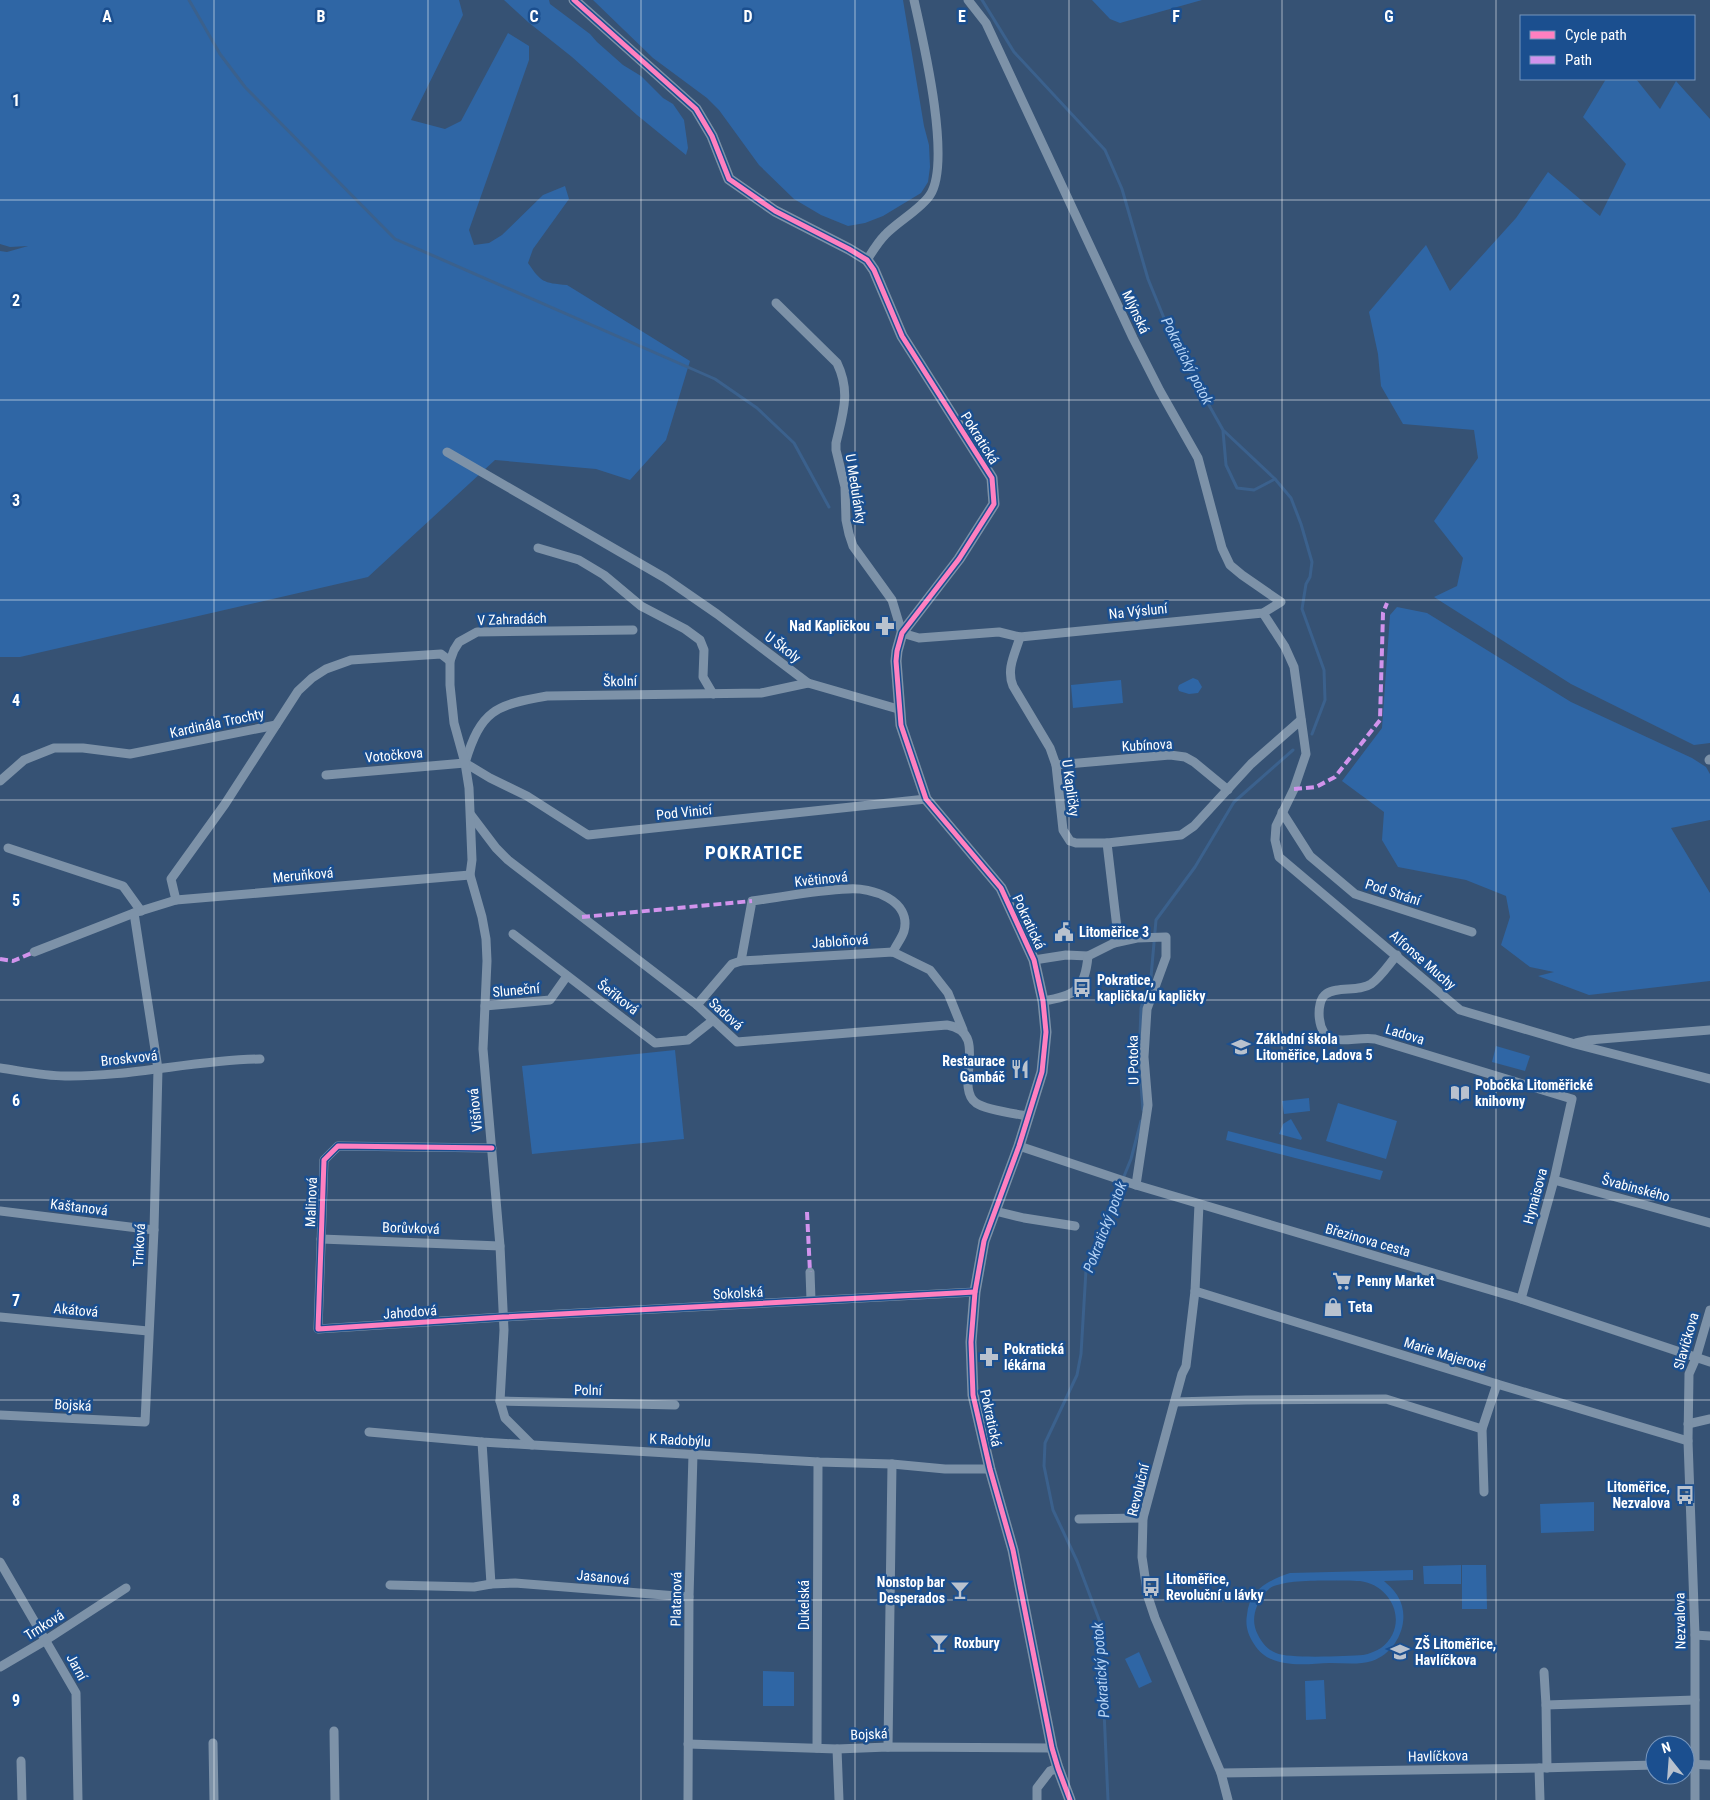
<svg xmlns="http://www.w3.org/2000/svg" width="1710" height="1800" viewBox="0 0 1710 1800" font-family="'Roboto Condensed',sans-serif">
	<style>
		.green { fill: #2f66a5; fill-rule: evenodd }
		.lines { fill: none; stroke-linecap: round; stroke-linejoin: round }
		.stream { stroke: #3b618d; stroke-width: 3 }
		.minor { stroke: #7d92a8; stroke-width: 9 }
		.tertiary { stroke: #7d92a8; stroke-width: 11 }
		.quiet { stroke: #d193ec; stroke-width: 4; stroke-dasharray: 8 4; stroke-linecap: butt }
		.cycleway-casing { stroke: #1b4f8f; stroke-width: 8 }
		.cycleway { stroke: #ff80c0; stroke-width: 5 }
		.grid { fill: none; stroke: #fff; stroke-width: 1; stroke-opacity: 0.55 }
		.labels { text-anchor: middle; dominant-baseline: central; stroke-width: 5; stroke-linejoin: round; paint-order: stroke }
		.street-label { font-size: 14px; fill: #fff; stroke: #1b4f8f }
		.poi-label { font-size: 14px; font-weight: bold; fill: #fff; stroke: #1b4f8f; text-anchor: start }
		.water-label { font-size: 15px; font-style: italic; fill: #b5d3f5; stroke: #1b4f8f }
		.district-label { font-size: 19px; font-weight: bold; letter-spacing: 1px; fill: #fff; stroke: #1b4f8f }
		.grid-label { font-size: 16px; text-anchor: middle; font-weight: bold; fill: #fff; stroke: #1b4f8f; stroke-width: 5; stroke-linejoin: round; paint-order: stroke }
	</style>
	<rect width="100%" height="100%" fill="#365274"/>
	<!-- green -->
	<g class="green">
		<path d="M 0,0 L 459,0 L 463,15 L 411,120 L 445,129 L 461,121 L 508,33 L 529,46 L 529,60 L 469,230 L 474,245 L 489,243 L 502,235 L 543,195 L 565,186 L 569,199 L 533,249 L 528,263 C 541,282 543,283 567,285 L 690,361 L 666,440 L 630,480 L 596,469 L 495,460 L 368,577 L 20,657 L 0,657 L 0,251 L 7,252 L 28,246 L 10,247 L 0,244 Z"/>
		<polygon points="504,0 549,0 550,4 590,34 597,42 623,65 641,76 663,98 673,104 684,120 688,148 686,155 637,115 572,57 528,22"/>
		<polygon points="593,0 903,0 924,126 929,145 930,167 928,182 921,193 883,216 865,223 848,226 821,215 794,199 759,165 719,110 707,98 653,58"/>
		<polygon points="1092,0 1202,0 1120,23 1110,19"/>
		<polygon points="1606,79 1636,79 1660,109 1676,81 1710,119 1710,743 1694,745 1571,684 1434,597 1457,586 1463,558 1434,521 1478,458 1474,430 1403,424 1381,386 1378,354 1369,312 1426,245 1450,291 1516,218 1548,172 1600,216 1626,164 1583,117"/>
		<polygon points="1397,607 1427,613 1571,702 1692,758 1706,767 1710,774 1710,820 1671,828 1710,893 1710,981 1589,995 1538,976 1554,972 1530,967 1501,945 1510,917 1506,896 1466,880 1398,867 1382,840 1384,812 1342,781 1382,728 1390,615"/>
		<polygon points="1193,678 1198,680 1202,687 1198,693 1189,694 1179,691 1178,688 1179,685"/>
		<polygon points="1121,680 1123,703 1073,708 1071,685"/>
		<polygon points="1496,1046 1530,1056 1525,1071 1492,1062"/>
		<polygon points="675,1050 684,1139 532,1154 522,1066"/>
		<polygon points="1309,1098 1310,1111 1284,1114 1282,1101"/>
		<polygon points="1338,1103 1397,1121 1386,1159 1326,1141"/>
		<polygon points="1291,1119 1302,1138 1301,1140 1279,1134 1283,1124"/>
		<polygon points="1228,1131 1383,1171 1380,1180 1226,1140"/>
		<polygon points="1594,1502 1594,1531 1541,1533 1540,1504"/>
		<polygon points="1461,1565 1461,1584 1424,1584 1423,1566"/>
		<polygon points="1486,1565 1487,1609 1462,1609 1462,1565"/>
		<path d="M 1413,1570 L 1413,1580 L 1384,1581 C 1392,1588 1399,1595 1402,1606 C 1408,1628 1394,1654 1372,1661 C 1359,1665 1344,1663 1330,1663 C 1304,1664 1270,1670 1254,1644 C 1248,1635 1245,1625 1247,1615 C 1249,1590 1269,1580 1290,1573 ZM 1360,1581 C 1393,1585 1410,1626 1381,1648 C 1376,1651 1369,1654 1363,1655 C 1348,1656 1289,1659 1276,1653 C 1268,1650 1262,1643 1258,1635 C 1253,1626 1253,1616 1257,1606 C 1260,1599 1264,1593 1270,1588 C 1287,1578 1339,1581 1360,1581 Z"/>
		<polygon points="1139,1652 1152,1682 1139,1688 1125,1659"/>
		<polygon points="763,1671 794,1672 794,1706 763,1706"/>
		<polygon points="1324,1680 1326,1719 1306,1720 1305,1681"/>
	</g>
	<g class="lines">
		<!-- stream -->
		<g class="stream">
			<polyline points="189,0 220,54 245,87 395,239 715,379 757,408 794,443 829,507"/>
			<polyline points="982,0 1014,52 1105,150 1122,189 1148,279 1175,345 1223,430 1275,479 1291,498 1301,524 1312,562 1310,577 1306,584 1302,609 1324,670 1325,700 1312,734"/>
			<polyline points="1223,431 1226,465 1237,488 1254,490 1275,479"/>
			<polyline points="1143,1110 1139,1061 1141,1008 1151,977 1156,920 1195,867 1234,802 1293,750"/>
			<polyline points="1108,1800 1100,1622 1077,1561 1053,1510 1044,1466 1045,1443 1077,1375 1081,1354 1086,1270 1131,1159 1141,1121"/>
		</g>
		<!-- minor -->
		<g class="minor">
			<path d="M 867,260 C 872,252 878,242 885,235 C 897,222 921,209 930,195 C 952,162 923,40 914,0"/>
			<path d="M 776,303 L 837,363 C 851,392 843,413 836,443 L 836,450 L 845,487 L 846,520 L 849,534 L 853,546 L 892,600 L 902,633 L 919,638 L 999,632 L 1020,637 L 1263,613 L 1281,602 L 1242,575 L 1230,565 L 1222,548 L 1198,458 L 1160,391 L 1133,338 L 986,23 L 968,0"/>
			<polyline points="447,452 665,578 717,614 808,683 898,709"/>
			<polyline points="538,548 579,560 604,575 641,606 685,629 700,640 704,650 703,677 713,694"/>
			<polyline points="1263,613 1285,647 1294,667 1306,754 1294,789 1276,826 1275,840 1279,857 1460,1010 1575,1044 1710,1079"/>
			<path d="M 1020,637 C 1015,654 1006,669 1013,686 L 1050,748 L 1056,765 L 1063,830 L 1070,841 L 1076,843 L 1107,843 L 1181,835 L 1194,826 L 1251,764 L 1301,720"/>
			<polyline points="1709,760 1710,759"/>
			<polyline points="465,763 490,778 527,796 588,835 926,799"/>
			<path d="M 465,763 C 481,710 495,705 547,696 L 761,693 L 808,683"/>
			<polyline points="1056,765 1170,755 1185,757 1194,762 1228,790"/>
			<polyline points="326,775 465,763"/>
			<polyline points="0,781 24,760 54,748 83,748 130,754 276,725"/>
			<polyline points="1282,812 1310,856 1355,894 1472,932"/>
			<path d="M 471,815 L 496,848 L 508,860 L 697,1005 L 737,1042 L 947,1025 C 991,1032 953,1086 976,1103 C 986,1110 1016,1114 1028,1116"/>
			<polyline points="8,848 123,886 141,911"/>
			<polyline points="176,900 171,879 225,804 298,691 312,678 326,669 351,660 441,654 450,661"/>
			<polyline points="513,934 655,1043 688,1040 712,1021"/>
			<polyline points="1114,943 1137,938 1166,937 1166,957 1147,1009 1144,1057 1148,1105 1136,1185"/>
			<polyline points="34,952 134,913 176,900 470,875"/>
			<path d="M 1397,955 C 1389,964 1381,977 1371,984 C 1359,992 1337,986 1326,994 C 1315,1001 1317,1037 1333,1039 C 1345,1042 1361,1037 1375,1039 L 1572,1099 L 1554,1180 L 1521,1299"/>
			<polyline points="1034,960 1066,955 1088,956 1114,943 1117,928 1107,843"/>
			<path d="M 741,961 L 752,901 C 783,897 816,890 848,889 C 871,887 912,900 904,931 C 902,938 896,945 893,952"/>
			<path d="M 1043,1001 C 1075,996 1085,990 1088,956"/>
			<polyline points="697,1005 732,964 741,961 893,952 930,970 948,993 963,1030"/>
			<polyline points="485,1006 550,1000 567,976"/>
			<polyline points="1576,1043 1589,1040 1710,1030"/>
			<path d="M 0,1068 C 21,1071 44,1076 65,1076 C 130,1077 195,1060 260,1059"/>
			<polyline points="1019,1146 1136,1185 1521,1299 1710,1362"/>
			<polyline points="492,1148 338,1146 324,1160 318,1329 503,1317 975,1292"/>
			<polyline points="1554,1180 1710,1223"/>
			<polyline points="1199,1204 1195,1291 1186,1366 1182,1374 1143,1518 1142,1557 1148,1597 1155,1618 1221,1773 1228,1800"/>
			<polyline points="0,1211 154,1230"/>
			<polyline points="995,1211 1024,1218 1075,1226"/>
			<polyline points="321,1239 500,1246"/>
			<polyline points="810,1272 811,1300"/>
			<polyline points="1195,1291 1497,1384 1688,1441"/>
			<polyline points="0,1317 148,1331"/>
			<polyline points="500,1401 675,1405"/>
			<polyline points="1175,1402 1246,1400 1386,1399 1482,1429"/>
			<polyline points="0,1415 145,1422 154,1230 158,1069 134,913"/>
			<polyline points="1688,1424 1710,1419"/>
			<polyline points="369,1432 482,1442 818,1462 892,1464 945,1469 990,1469"/>
			<polyline points="482,1442 491,1584"/>
			<polyline points="532,1445 505,1418 500,1401 504,1330 500,1246 483,1049 487,961 486,939 482,917 470,875 472,860 469,788 465,763 454,723 450,685 450,661 454,650 459,642 477,632 633,630"/>
			<polyline points="1484,1492 1482,1429 1497,1384"/>
			<polyline points="1079,1519 1143,1518"/>
			<polyline points="0,1562 76,1693 78,1800"/>
			<polyline points="390,1585 474,1587 491,1584 515,1583 689,1597"/>
			<polyline points="1695,1635 1710,1636"/>
			<polyline points="0,1667 46,1640 126,1588"/>
			<polyline points="1544,1672 1546,1705 1547,1768"/>
			<polyline points="1546,1705 1695,1700"/>
			<polyline points="334,1731 335,1800"/>
			<polyline points="213,1743 214,1800"/>
			<polyline points="688,1744 837,1749 888,1747 1052,1748"/>
			<polyline points="888,1747 892,1464"/>
			<polyline points="817,1748 818,1462"/>
			<polyline points="837,1749 839,1800"/>
			<polyline points="21,1761 22,1800"/>
			<polyline points="1685,1764 1710,1765"/>
			<polyline points="1539,1768 1540,1800"/>
			<polyline points="1221,1773 1539,1768 1655,1765"/>
			<polyline points="688,1800 689,1597 693,1454"/>
			<polyline points="1037,1800 1037,1788 1050,1771 1058,1768"/>
			<polyline points="1695,1800 1695,1635 1688,1441 1689,1374 1696,1358 1710,1310"/>
		</g>
		<!-- tertiary -->
		<polyline class="tertiary" points="574,0 696,109 712,136 729,179 775,211 849,249 867,260 874,270 902,336 992,478 994,504 959,559 902,633 897,651 896,661 901,725 926,799 1001,888 1034,960 1043,1001 1046,1032 1042,1072 1019,1146 984,1241 975,1292 971,1342 973,1395 990,1469 1013,1550 1052,1748 1058,1768 1070,1800"/>
		<!-- quiet -->
		<g class="quiet">
			<polyline points="1294,789 1316,787 1335,777 1380,720 1383,613 1387,603"/>
			<polyline points="582,917 752,901"/>
			<polyline points="0,959 13,961 34,952"/>
			<polyline points="807,1212 810,1272"/>
		</g>
		<!-- cycleway casing -->
		<g class="cycleway-casing">
			<g id="cycleway">
				<polyline points="574,0 696,109 712,136 729,179 775,211 849,249 867,260 874,270 902,336 992,478 994,504 959,559 902,633 897,651 896,661 901,725 926,799 1001,888 1034,960 1043,1001 1046,1032 1042,1072 1019,1146 984,1241 975,1292 971,1342 973,1395 990,1469 1013,1550 1052,1748 1058,1768 1070,1800"/>
				<polyline points="492,1148 338,1146 324,1160 318,1329 503,1317 975,1292"/>
			</g>
		</g>
		<!-- cycleway -->
		<use href="#cycleway" class="cycleway"/>
	</g>
	<!-- grid -->
	<path class="grid" d="M 214,0 L 214,1800M 428,0 L 428,1800M 641,0 L 641,1800M 855,0 L 855,1800M 1069,0 L 1069,1800M 1282,0 L 1282,1800M 1496,0 L 1496,1800M 0,200 L 1710,200M 0,400 L 1710,400M 0,600 L 1710,600M 0,800 L 1710,800M 0,1000 L 1710,1000M 0,1200 L 1710,1200M 0,1400 L 1710,1400M 0,1600 L 1710,1600"/>
	<!-- icons -->
	<defs>
		<g id="pharmacy-bare" transform="scale(1.5)"><path d="M-2-6h4v4h4v4h-4v4h-4v-4h-4v-4h4Z" fill="#b9c2ce" stroke="#1b4f8f" stroke-width="2.5" paint-order="stroke"/></g>
		<g id="civic-bare" transform="scale(1.5)"><path d="M-.6-6.5H3V-4.5H.6V-3L4-1V1h2V6H-6V1h2V-1L-.6-3ZM-1.2 2.5V6h2.4V2.5Z" fill="#b9c2ce" stroke="#1b4f8f" stroke-width="2.5" paint-order="stroke"/></g>
		<g id="bus-bare" transform="scale(1.5)"><path d="M-5-6H5V4H4V6H2V4H-2V6H-4V4H-5ZM-3.5-4V0h7V-4ZM-3.5 1.2v1.5H-2V1.2ZM2 1.2v1.5H3.5V1.2Z" fill="#b9c2ce" stroke="#1b4f8f" stroke-width="2.5" paint-order="stroke"/></g>
		<g id="school-bare" transform="scale(1.5)"><path d="M0-5L7-2L0 1L-7-2ZM-4 1L0 2.5L4 1V4Q0 6-4 4Z" fill="#b9c2ce" stroke="#1b4f8f" stroke-width="2.5" paint-order="stroke"/></g>
		<g id="restaurant-bare" transform="scale(1.5)"><path d="M-5-6h1v4h1v-4h1v4h1v-4h1v5L-1.5 .5V6h-2V.5L-5-1ZM5-6V6H3V1.5H1.5Q1.5-4 5-6Z" fill="#b9c2ce" stroke="#1b4f8f" stroke-width="2.5" paint-order="stroke"/></g>
		<g id="library-bare" transform="scale(1.5)"><path d="M-6-4Q-3-5.5-.7-3.5V5Q-3 3-6 4ZM6-4Q3-5.5 .7-3.5V5Q3 3 6 4Z" fill="#b9c2ce" stroke="#1b4f8f" stroke-width="2.5" paint-order="stroke"/></g>
		<g id="supermarket-bare" transform="scale(1.5)"><path d="M-6-5.5h2.5l.6 2H6L4.5 2H-2.5L-4.4-4H-6ZM-1.5 3.2a1.3 1.3 0 1 0 .1 0ZM3 3.2a1.3 1.3 0 1 0 .1 0Z" fill="#b9c2ce" stroke="#1b4f8f" stroke-width="2.5" paint-order="stroke"/></g>
		<g id="shop-bare" transform="scale(1.5)"><path d="M-5-2.5h2.3a2.7 3.5 0 0 1 5.4 0H5L5.5 6h-11ZM-1.5-2.5h3a1.5 2.3 0 0 0-3 0Z" fill="#b9c2ce" stroke="#1b4f8f" stroke-width="2.5" paint-order="stroke"/></g>
		<g id="bar-bare" transform="scale(1.5)"><path d="M-6-5H6L.8 .8V4.5H3.5V6h-7V4.5H-.8V.8Z" fill="#b9c2ce" stroke="#1b4f8f" stroke-width="2.5" paint-order="stroke"/></g>
	</defs>
	<g fill-rule="evenodd">
		<use href="#pharmacy-bare" x="885" y="626"/>
		<use href="#civic-bare" x="1064" y="932"/>
		<use href="#bus-bare" x="1082" y="988"/>
		<use href="#school-bare" x="1241" y="1047"/>
		<use href="#restaurant-bare" x="1020" y="1069"/>
		<use href="#library-bare" x="1460" y="1093"/>
		<use href="#supermarket-bare" x="1342" y="1281"/>
		<use href="#shop-bare" x="1333" y="1307"/>
		<use href="#pharmacy-bare" x="989" y="1357"/>
		<use href="#bus-bare" x="1685" y="1495"/>
		<use href="#bus-bare" x="1151" y="1587"/>
		<use href="#bar-bare" x="960" y="1590"/>
		<use href="#bar-bare" x="939" y="1643"/>
		<use href="#school-bare" x="1400" y="1652"/>
	</g>
	<g class="labels">
		<!-- street labels -->
		<g class="street-label">
			<text transform="translate(1136 312) rotate(65)">Mlýnská</text>
			<text transform="translate(980 438) rotate(58)">Pokratická</text>
			<text transform="translate(856 489) rotate(81)">U Medulánky</text>
			<text transform="translate(1138 611) rotate(-6)">Na Výsluní</text>
			<text transform="translate(512 619) rotate(-2)">V Zahradách</text>
			<text transform="translate(783 647) rotate(37)">U Školy</text>
			<text transform="translate(620 681) rotate(-1)">Školní</text>
			<text transform="translate(217 723) rotate(-12)">Kardinála Trochty</text>
			<text transform="translate(1147 745) rotate(-3)">Kubínova</text>
			<text transform="translate(394 755) rotate(-5)">Votočkova</text>
			<text transform="translate(1071 788) rotate(82)">U Kapličky</text>
			<text transform="translate(684 812) rotate(-6)">Pod Vinicí</text>
			<text transform="translate(303 875) rotate(-5)">Meruňková</text>
			<text transform="translate(821 879) rotate(-6)">Květinová</text>
			<text transform="translate(1393 892) rotate(18)">Pod Strání</text>
			<text transform="translate(1029 922) rotate(65)">Pokratická</text>
			<text transform="translate(840 941) rotate(-4)">Jabloňová</text>
			<text transform="translate(1423 960) rotate(41)">Alfonse Muchy</text>
			<text transform="translate(516 990) rotate(-5)">Sluneční</text>
			<text transform="translate(618 997) rotate(37)">Šeříková</text>
			<text transform="translate(726 1014) rotate(42)">Sadová</text>
			<text transform="translate(1405 1034) rotate(17)">Ladova</text>
			<text transform="translate(129 1058) rotate(-6)">Broskvová</text>
			<text transform="translate(1133 1060) rotate(-91)">U Potoka</text>
			<text transform="translate(475 1110) rotate(-96)">Višňová</text>
			<text transform="translate(1636 1188) rotate(15)">Švabinského</text>
			<text transform="translate(1535 1196) rotate(-75)">Hynaisova</text>
			<text transform="translate(311 1202) rotate(-88)">Malinová</text>
			<text transform="translate(79 1207) rotate(7)">Kaštanová</text>
			<text transform="translate(411 1228) rotate(2)">Borůvková</text>
			<text transform="translate(1368 1240) rotate(16)">Březinova cesta</text>
			<text transform="translate(139 1245) rotate(-87)">Trnková</text>
			<text transform="translate(738 1293) rotate(-3)">Sokolská</text>
			<text transform="translate(76 1310) rotate(5)">Akátová</text>
			<text transform="translate(410 1312) rotate(-4)">Jahodová</text>
			<text transform="translate(1686 1341) rotate(-74)">Slavíčkova</text>
			<text transform="translate(1445 1354) rotate(17)">Marie Majerové</text>
			<text transform="translate(588 1390) rotate(1)">Polní</text>
			<text transform="translate(73 1405) rotate(3)">Bojská</text>
			<text transform="translate(991 1418) rotate(78)">Pokratická</text>
			<text transform="translate(680 1440) rotate(3)">K Radobýlu</text>
			<text transform="translate(1138 1490) rotate(-76)">Revoluční</text>
			<text transform="translate(603 1577) rotate(5)">Jasanová</text>
			<text transform="translate(676 1599) rotate(-89)">Platanová</text>
			<text transform="translate(804 1605) rotate(-90)">Dukelská</text>
			<text transform="translate(1680 1621) rotate(-91)">Nezvalova</text>
			<text transform="translate(44 1625) rotate(-32)">Trnková</text>
			<text transform="translate(77 1667) rotate(61)">Jarní</text>
			<text transform="translate(869 1734) rotate(-2)">Bojská</text>
			<text transform="translate(1438 1756) rotate(-1)">Havlíčkova</text>
		</g>
		<!-- poi labels -->
		<g class="poi-label">
			<text x="870" y="626" text-anchor="end">Nad Kapličkou</text>
			<text x="1079" y="932">Litoměřice 3</text>
			<text x="1097" y="980">Pokratice,<tspan x="1097" dy="16">kaplička/u kapličky</tspan></text>
			<text x="1256" y="1039">Základní škola<tspan x="1256" dy="16">Litoměřice, Ladova 5</tspan></text>
			<text x="1005" y="1061" text-anchor="end">Restaurace<tspan x="1005" dy="16">Gambáč</tspan></text>
			<text x="1475" y="1085">Pobočka Litoměřické<tspan x="1475" dy="16">knihovny</tspan></text>
			<text x="1357" y="1281">Penny Market</text>
			<text x="1348" y="1307">Teta</text>
			<text x="1004" y="1349">Pokratická<tspan x="1004" dy="16">lékárna</tspan></text>
			<text x="1670" y="1487" text-anchor="end">Litoměřice,<tspan x="1670" dy="16">Nezvalova</tspan></text>
			<text x="1166" y="1579">Litoměřice,<tspan x="1166" dy="16">Revoluční u lávky</tspan></text>
			<text x="945" y="1582" text-anchor="end">Nonstop bar<tspan x="945" dy="16">Desperados</tspan></text>
			<text x="954" y="1643">Roxbury</text>
			<text x="1415" y="1644">ZŠ Litoměřice,<tspan x="1415" dy="16">Havlíčkova</tspan></text>
		</g>
		<!-- water labels -->
		<g class="water-label">
			<text transform="translate(1187 361) rotate(63)">Pokratický potok</text>
			<text transform="translate(1105 1227) rotate(-69)">Pokratický potok</text>
			<text transform="translate(1101 1670) rotate(-94)">Pokratický potok</text>
		</g>
		<!-- district labels -->
		<g class="district-label">
			<text x="754" y="852">POKRATICE</text>
		</g>
	</g>
	<g class="grid-label">
		<text x="107" y="22">A</text>
		<text x="321" y="22">B</text>
		<text x="534" y="22">C</text>
		<text x="748" y="22">D</text>
		<text x="962" y="22">E</text>
		<text x="1176" y="22">F</text>
		<text x="1389" y="22">G</text>
		<text x="16" y="106">1</text>
		<text x="16" y="306">2</text>
		<text x="16" y="506">3</text>
		<text x="16" y="706">4</text>
		<text x="16" y="906">5</text>
		<text x="16" y="1106">6</text>
		<text x="16" y="1306">7</text>
		<text x="16" y="1506">8</text>
		<text x="16" y="1706">9</text>
	</g>
	<!-- legend -->
	<rect x="1520" y="15" width="175" height="65" fill="#1b4f8f" stroke="#7695bc"/>
	<rect x="1530" y="31" width="25" height="8" fill="#ff80c0" stroke="#7695bc"/>
	<text x="1565" y="40" font-size="15" fill="#ffffff">Cycle path</text>
	<rect x="1530" y="56" width="25" height="8" fill="#d193ec" stroke="#7695bc"/>
	<text x="1565" y="65" font-size="15" fill="#ffffff">Path</text>
	<!-- north arrow -->
	<g transform="translate(1670 1760) rotate(343)"><circle r="24" fill="#1b4f8f" stroke="#7695bc"/>
	<path d="M0-4L9 19L0 12L-9 19Z" fill="#b9c2ce"/>
	<text y="-8" font-size="14" font-weight="bold" text-anchor="middle" fill="#ffffff">N</text>
	</g>
</svg>
